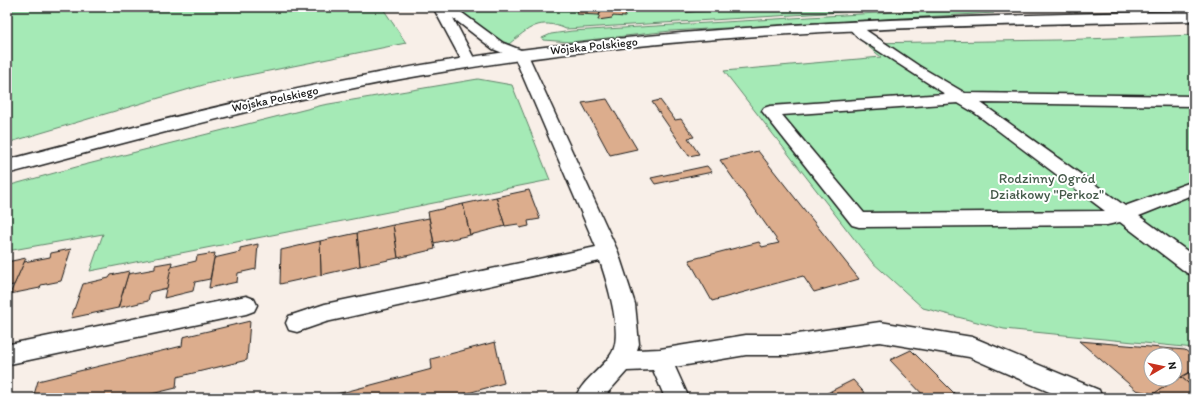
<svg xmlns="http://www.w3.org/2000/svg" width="1201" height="405" viewBox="0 0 1201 405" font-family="Itim,sans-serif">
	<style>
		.green { fill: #a5eab6; stroke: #608369 }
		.building { fill: #dcad8d; stroke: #1c1c1c; fill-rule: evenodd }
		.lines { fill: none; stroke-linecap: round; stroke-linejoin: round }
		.street-casing { stroke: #1c1c1c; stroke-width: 3 }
		.secondary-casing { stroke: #1c1c1c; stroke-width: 3 }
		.street { fill: #fff; fill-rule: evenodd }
		.secondary { fill: #fff; fill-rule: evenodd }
		.labels { text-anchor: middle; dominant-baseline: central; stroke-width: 4; stroke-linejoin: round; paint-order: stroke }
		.far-street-label { font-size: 12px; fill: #1c1c1c; stroke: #fff }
		.park-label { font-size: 14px; fill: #455a4a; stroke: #fff }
	</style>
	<rect width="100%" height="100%" fill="#f8efe8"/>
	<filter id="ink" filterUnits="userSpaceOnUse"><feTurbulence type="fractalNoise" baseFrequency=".025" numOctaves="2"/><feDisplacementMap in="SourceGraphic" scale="8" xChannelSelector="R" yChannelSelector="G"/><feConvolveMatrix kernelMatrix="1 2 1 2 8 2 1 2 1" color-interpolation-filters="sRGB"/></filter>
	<g filter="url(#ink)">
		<!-- green -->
		<g class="green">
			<polygon points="7,7 382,7 406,43 210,83 7,143"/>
			<path d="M 454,7 L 922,7 L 566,29 C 539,17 529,28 509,44 L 491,37 Z"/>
			<polygon points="962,8 990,9 994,13 671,31 570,42 543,40 542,38 551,34 572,31"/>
			<polygon points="1194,35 1194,348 1004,329 923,308 872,262 724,71 881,57 864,43 1057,40"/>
			<polygon points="478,79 512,85 550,180 90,271 103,234 7,251 7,186 80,166 323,105"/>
		</g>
		<!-- building -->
		<g class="building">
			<polygon points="578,7 602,7 599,15 576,14"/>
			<polygon points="602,7 633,7 632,12 626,12 625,17 613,16 612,18 598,20"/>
			<polygon points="684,7 704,7 706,11 686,12"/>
			<polygon points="704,7 725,7 727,10 706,11"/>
			<polygon points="607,99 637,149 610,155 582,103"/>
			<polygon points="660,100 675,120 681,119 694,137 688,138 699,154 689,156 652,102"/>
			<polygon points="758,151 859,279 814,292 803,276 712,301 689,260 759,242 762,247 779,243 720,160"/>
			<polygon points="707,166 712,172 655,184 651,178"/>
			<polygon points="529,190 540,219 528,221 529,226 520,228 518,224 505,226 496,197"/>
			<polygon points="496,197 505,226 470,235 463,204"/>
			<polygon points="463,204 470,235 434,243 428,212"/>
			<polygon points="429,218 435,249 398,258 393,225"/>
			<polygon points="393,225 398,258 360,266 357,233"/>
			<polygon points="357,233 360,266 321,275 320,241"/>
			<polygon points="320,241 321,275 280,284 281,250"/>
			<polygon points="258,244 256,269 238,273 237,282 209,288 214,258 240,252 240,248"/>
			<polygon points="71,249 61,281 41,285 40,288 10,294 24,262 50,257 51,253"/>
			<polygon points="215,253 210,279 195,282 193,291 164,298 171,267 196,261 197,256"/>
			<polygon points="26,258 14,285 7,286 7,262"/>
			<polygon points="172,262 167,288 150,292 148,301 118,308 128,274 155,269 155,265"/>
			<polygon points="129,271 118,308 71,318 83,284 109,278 111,275"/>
			<polygon points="250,321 247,360 177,377 176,388 135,398 33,398 38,381 182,346 183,337"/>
			<path d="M 1079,341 L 1185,350 L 1194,357 L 1194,370 L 1153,394 L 1136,390 ZM 1151,355 L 1175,355 L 1175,379 L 1151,379 Z"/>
			<polygon points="495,342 504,383 450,398 322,398 432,369 431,359"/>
			<polygon points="911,350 959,398 926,398 890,360"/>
			<polygon points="1194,370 1194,388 1181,377"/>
			<polygon points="1181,377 1194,388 1194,398 1162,398 1157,394 1155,395 1153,394"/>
			<polygon points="853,380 869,398 837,398 831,391"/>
			<polygon points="831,391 837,398 819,398"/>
		</g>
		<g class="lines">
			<!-- street casing -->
			<g class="street-casing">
				<g id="street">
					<path d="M 433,7 L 454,7 L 503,43 L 526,52 L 528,55 L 618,252 L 635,304 L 639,344 L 637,350 L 660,349 L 746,335 L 791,335 L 880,322 L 972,337 L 1099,390 L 1102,398 L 1063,398 L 969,357 L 880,342 L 791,355 L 746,355 L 675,367 L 689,398 L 665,398 L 653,370 L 627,371 L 603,398 L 575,398 C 582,381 599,371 610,356 C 625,338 607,282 600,261 L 326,322 L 297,332 L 289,330 L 286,323 L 289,316 L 325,304 L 596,247 L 515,58 L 493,49 L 453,18 L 476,62 L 474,65 L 469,66 L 464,65 Z"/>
					<path d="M 854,22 L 859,23 L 867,31 L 919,66 L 965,93 L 1194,96 L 1194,106 L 981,103 L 1125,206 L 1194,181 L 1194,194 L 1139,216 L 1194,256 L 1194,275 L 1187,273 L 1120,222 L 1107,225 L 859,227 L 852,225 L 762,111 L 764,108 L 770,106 L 945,94 L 857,37 L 847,26 L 849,23 ZM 958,103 L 975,113 L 1105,211 L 864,213 L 782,115 Z"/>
					<polygon points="246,296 254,299 257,305 254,311 246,314 10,364 7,363 7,343 10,344"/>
				</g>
			</g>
			<!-- secondary casing -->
			<g class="secondary-casing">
				<path id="secondary" d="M 1194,11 L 1194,21 C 947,25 698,30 454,70 C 302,94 155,134 7,174 L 7,160 C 176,115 346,73 520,50 C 743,21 969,16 1194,11 Z"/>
			</g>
			<!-- street -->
			<use href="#street" class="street"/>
			<!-- secondary -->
			<use href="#secondary" class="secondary"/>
		</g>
	</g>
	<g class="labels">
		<!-- far-street labels -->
		<g class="far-street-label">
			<text transform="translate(594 46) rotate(-6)">Wojska Polskiego</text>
			<text transform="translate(275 99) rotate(-12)">Wojska Polskiego</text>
		</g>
		<!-- park labels -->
		<g class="park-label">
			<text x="1047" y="178">Rodzinny Ogród<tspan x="1047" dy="16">Działkowy "Perkoz"</tspan></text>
		</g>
	</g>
	<!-- margin -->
	<rect width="1201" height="405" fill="none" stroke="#fff" stroke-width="24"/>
	<rect x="12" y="12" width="1177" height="381" fill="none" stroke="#1c1c1c" stroke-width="1.5" filter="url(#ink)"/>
	<!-- north arrow -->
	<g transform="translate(1163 367) rotate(81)"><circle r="19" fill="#ffffff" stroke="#a4a4a4"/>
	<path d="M0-3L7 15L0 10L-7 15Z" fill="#c8321e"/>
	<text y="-6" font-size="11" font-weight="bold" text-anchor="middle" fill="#1c1c1c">N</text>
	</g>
</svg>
